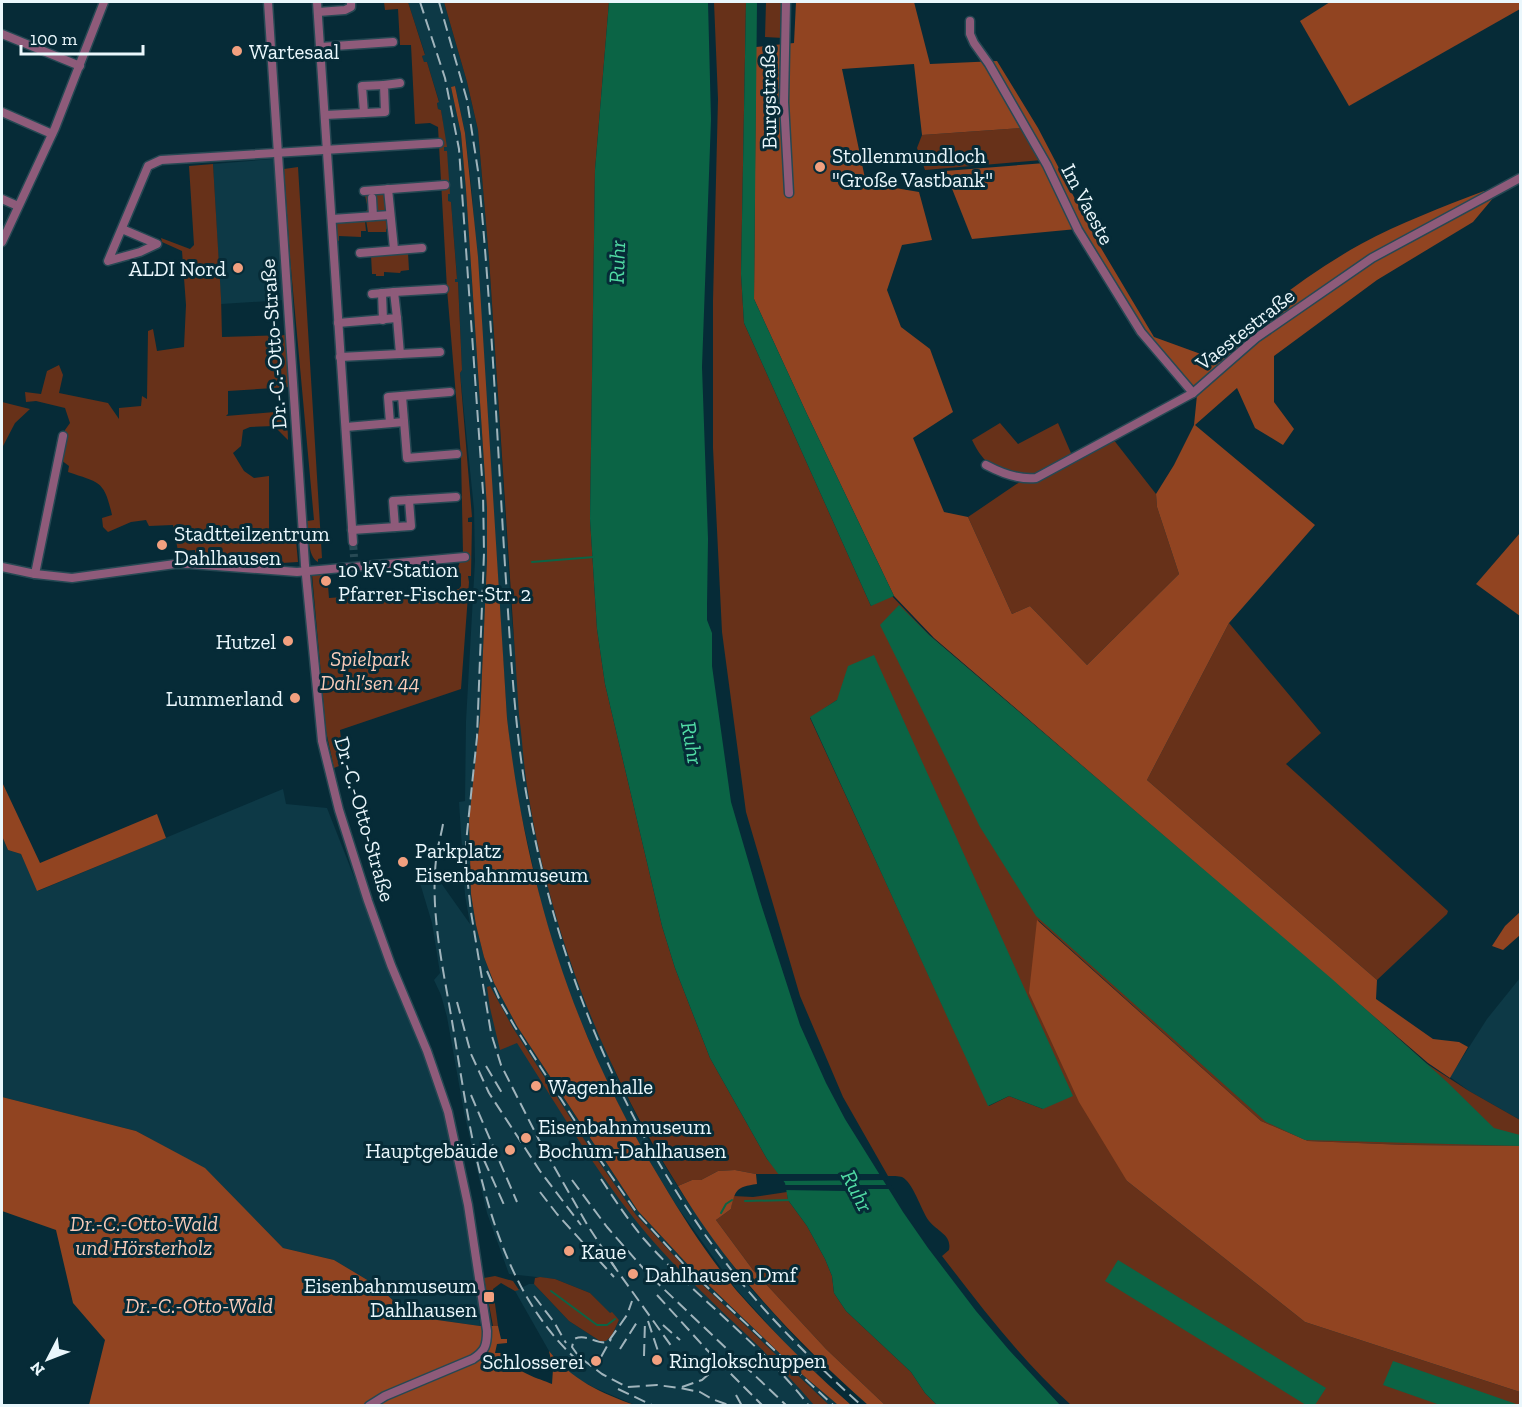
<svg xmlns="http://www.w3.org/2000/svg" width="1522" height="1407" viewBox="0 0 1522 1407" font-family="'Zilla Slab',serif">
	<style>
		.built { fill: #0d3946 }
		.green { fill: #673119; fill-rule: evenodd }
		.forest { fill: #914421; fill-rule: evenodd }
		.water { fill: #0b6445 }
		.pier { fill: #062b37 }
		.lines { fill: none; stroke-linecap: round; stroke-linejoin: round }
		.stream { stroke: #0b6445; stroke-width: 2 }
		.minor-tunnel { stroke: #284a55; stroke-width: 8; stroke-dasharray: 8 4; stroke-linecap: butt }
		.minor-casing { stroke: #264853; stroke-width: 11 }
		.minor { stroke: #8e5b7a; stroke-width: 8 }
		.rail { stroke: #a0b4bc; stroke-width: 2; stroke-dasharray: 12 6; stroke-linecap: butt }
		.poi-dot { fill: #f2a07f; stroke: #062b37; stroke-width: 2 }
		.labels { text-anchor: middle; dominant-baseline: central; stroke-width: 6; stroke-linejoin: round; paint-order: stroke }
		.poi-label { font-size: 21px; fill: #eaf7fc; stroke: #062b37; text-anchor: start }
		.street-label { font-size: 21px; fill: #eaf7fc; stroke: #062b37 }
		.park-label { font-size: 21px; font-style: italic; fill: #f9cbb9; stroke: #062b37 }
		.water-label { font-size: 22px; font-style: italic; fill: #50dba4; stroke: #062b37 }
	</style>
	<rect width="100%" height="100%" fill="#062b37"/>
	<!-- built -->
	<g class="built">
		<polygon points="408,2 444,2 467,82 478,130 489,258 511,606 526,779 539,845 568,954 616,1074 648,1139 685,1198 744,1281 802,1345 824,1365 816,1373 795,1354 736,1289 676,1205 637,1141 605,1078 569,993 543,912 514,782 507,718 472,194 465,133 455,86 451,87 461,134 466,190 487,508 487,561 480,718 469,820 471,894 476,925 484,957 494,983 517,1026 638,1211 691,1268 797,1370 838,1405 635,1405 595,1388 572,1376 559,1364 549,1351 515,1291 529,1284 534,1284 569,1321 597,1339 612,1335 619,1320 610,1314 590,1293 555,1279 509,1274 487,1213 464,1112 447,1017 441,995 434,980 440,973 432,923 420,883 422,878 435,878 441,883 470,924 465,895 459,802 465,801 466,721 475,561 474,509 460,373 462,370 458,282 455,282 455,279 457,278 451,202 448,202 444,151 444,147 446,146 441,110 438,109 437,102 439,101 427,62 424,63 422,56 425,54"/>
		<polygon points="273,159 284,300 221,304 213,164"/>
		<polygon points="283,789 286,804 327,808 435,1083 445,1114 459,1173 479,1303 480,1326 409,1316 379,1287 334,1260 283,1248 205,1169 136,1131 2,1097 2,836 8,850 21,854 38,891"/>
		<polygon points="1520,978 1520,1120 1469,1091 1450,1077 1487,1019"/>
	</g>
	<!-- green -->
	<g class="green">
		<polygon points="384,2 408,2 425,55 422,56 424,62 427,62 439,102 437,103 438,109 441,110 447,147 444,147 444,151 447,151 450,194 448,194 448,201 451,202 457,279 455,279 455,282 458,282 462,370 460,373 472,517 468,518 468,522 472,522 471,576 468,576 469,582 461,689 340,730 344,764 334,768 326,731 312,574 327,573 329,598 459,589 461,586 461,574 457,570 463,553 461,456 447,289 438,127 430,123 415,124 411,45 400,45 398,9 385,10"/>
		<path d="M 444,2 L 609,2 L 595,170 L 590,519 L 597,629 L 605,684 L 662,926 L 675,968 L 710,1058 L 767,1159 L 780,1174 L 756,1174 L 735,1170 L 718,1171 L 701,1180 L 692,1180 L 678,1186 C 601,1064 547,923 526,779 C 523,758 522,736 519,715 L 489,258 L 478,130 L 467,82 Z"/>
		<path d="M 714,2 L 746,2 L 741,274 L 744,323 L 871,606 L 890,594 L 929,635 L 1332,979 L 1427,1064 L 1469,1091 L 1520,1120 L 1520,1146 L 1407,1145 L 1308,1141 L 1261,1121 L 1038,920 L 1127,1181 L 1305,1322 L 1520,1392 L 1520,1405 L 1071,1405 C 1022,1361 982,1308 942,1256 L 949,1250 C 952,1235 938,1232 929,1221 C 921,1210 913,1182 902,1177 C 899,1176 892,1176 888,1176 L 843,1097 L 800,996 L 746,812 L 722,632 L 713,448 L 713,301 L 718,99 ZM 837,700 L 1043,1109 L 1009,1096 L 989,1106 L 810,718 Z"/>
		<polygon points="766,2 783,2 783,38 765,37"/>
		<polygon points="1023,128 1042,160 925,170 917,148 922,135"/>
		<path d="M 213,164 L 221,298 L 222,337 L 287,335 L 290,387 L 228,391 L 228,414 L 226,416 L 287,411 L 288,440 L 274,426 L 250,427 L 243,430 L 241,446 L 233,453 L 244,471 L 254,478 L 269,476 L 269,540 L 296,540 L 298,562 L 266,564 L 195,558 L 195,550 L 178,551 L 173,525 L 149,526 L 146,520 L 131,522 L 108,532 L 103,527 L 102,518 L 112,515 C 104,480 100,483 68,472 L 69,466 L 61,460 L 65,430 L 70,423 L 65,408 L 36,401 L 26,402 L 25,392 L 41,394 L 47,371 L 59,365 L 63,375 L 59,393 L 108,403 L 119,419 L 119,408 L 141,406 L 142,396 L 147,399 L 148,331 L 153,329 L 157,351 L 184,347 L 186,305 L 182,251 L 162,242 L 161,238 L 190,249 L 194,245 L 189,166 Z"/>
		<path d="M 298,167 L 322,558 L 318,559 L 318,562 C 307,556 309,533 307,521 L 314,520 L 290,258 L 284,169 Z"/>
		<polygon points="364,191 384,193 387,218 385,219 389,228 386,229 386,232 368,232 366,220 369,218 366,211 368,209"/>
		<polygon points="345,221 365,221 366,231 361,231 361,237 339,236 339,241 335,240 334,223"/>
		<polygon points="408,253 409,270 401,271 400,273 384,272 384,276 376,276 376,274 372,274 371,255"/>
		<polygon points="2,402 30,409 15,423 2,448"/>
		<path d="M 1000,423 L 1018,444 L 1058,423 L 1074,460 L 1113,439 L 1156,494 L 1157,507 L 1179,574 L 1087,665 L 1030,606 L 1012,614 L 968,517 L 1027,477 L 1029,474 C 998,468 987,471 972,440 Z"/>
		<polygon points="1229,623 1321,733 1286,764 1448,911 1447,914 1377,980 1147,780"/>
		<path d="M 490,986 L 513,1028 L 596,1158 L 636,1215 L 691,1274 L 829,1405 L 814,1405 C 767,1349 710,1304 660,1249 C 604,1187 562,1113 517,1043 L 500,1050 L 490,1008 L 487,987 Z"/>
		<polygon points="787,1192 788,1200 807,1226 825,1259 832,1276 834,1293 846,1311 911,1372 925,1393 937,1405 885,1405 826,1349 753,1270 716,1220 731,1209 733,1196 753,1197"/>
		<polygon points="495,1276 513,1281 519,1290 515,1291 501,1283 493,1289 498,1326 493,1326 484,1278"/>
		<polygon points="540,1277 555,1279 590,1293 610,1313 612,1312 619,1320 612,1335 606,1341 600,1341 569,1321 534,1284 535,1278"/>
	</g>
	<!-- forest -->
	<g class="forest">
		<path d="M 796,2 L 914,2 L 930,64 L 997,61 L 1038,128 L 1098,243 L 1154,337 L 1209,357 C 1255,315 1307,274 1361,244 C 1400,223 1442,207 1484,191 L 1494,197 L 1473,222 L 1377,280 L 1274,356 L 1274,402 L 1294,429 L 1283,445 L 1255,428 L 1237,388 L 1195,425 L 1315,525 L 1229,623 L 1147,780 L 1377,980 L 1376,999 L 1433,1039 L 1459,1042 L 1468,1047 L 1450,1078 L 1428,1063 L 934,638 L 894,596 L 806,412 L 754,299 L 756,47 L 794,43 ZM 914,64 L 922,135 L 1023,128 L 1141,332 L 1197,395 L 1194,425 L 1174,465 L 1156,494 L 1157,507 L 1179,574 L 1087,665 L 1030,606 L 1012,614 L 968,517 L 944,512 L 913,438 L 953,412 L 930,349 L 901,327 L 887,290 L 902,245 L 932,240 L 919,192 L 866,183 L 842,69 Z"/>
		<polygon points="1330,2 1520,2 1520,9 1349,106 1300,21"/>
		<path d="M 455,86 L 465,133 L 478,257 L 507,718 C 526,886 573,1037 662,1182 C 684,1219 708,1256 736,1290 C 772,1331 810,1369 851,1405 L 838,1405 L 797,1370 L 691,1268 L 638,1211 L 517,1026 L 494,983 L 484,957 L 476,925 L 471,894 L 469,820 L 480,718 L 487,561 L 487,508 L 466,190 L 461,134 L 451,87 Z"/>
		<polygon points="1045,163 1077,229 972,239 945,171"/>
		<polygon points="1520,533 1520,616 1476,584"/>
		<polygon points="2,782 40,863 157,814 166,838 37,891 21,854 8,850 2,836"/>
		<polygon points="1520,912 1520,935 1503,950 1492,946 1505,926"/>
		<polygon points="1037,920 1261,1121 1308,1141 1407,1145 1520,1146 1520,1392 1305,1322 1127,1181 1079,1102 1029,993"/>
		<path d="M 2,1097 L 136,1131 L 205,1168 L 283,1248 L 334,1260 L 379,1287 L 409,1316 L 480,1326 L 498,1326 L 501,1339 L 507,1339 L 507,1343 L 497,1344 L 495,1353 L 506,1353 C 510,1371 537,1378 552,1384 L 553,1369 L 549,1351 C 571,1379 602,1394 635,1405 L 89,1405 L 105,1340 L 73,1303 L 56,1230 L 2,1211 Z"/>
		<path d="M 735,1170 L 756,1174 L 757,1184 C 736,1187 735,1190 731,1209 L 716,1220 L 753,1270 L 826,1349 L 885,1405 L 868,1405 C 795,1340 729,1271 678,1186 L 692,1180 L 701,1180 L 718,1171 Z"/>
	</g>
	<!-- water -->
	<g class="water">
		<polygon points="609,2 708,2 711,119 702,367 708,539 707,605 707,620 712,633 712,666 731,802 760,901 800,1025 826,1083 845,1119 903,1212 928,1248 976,1311 1009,1350 1060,1405 937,1405 925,1393 911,1372 846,1311 834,1293 832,1276 825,1259 807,1226 788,1200 785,1183 767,1159 710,1058 675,968 662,926 605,684 597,629 590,519 595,170"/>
		<polygon points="746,2 757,2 754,299 806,412 894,596 871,606 744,323 741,274"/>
		<polygon points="899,605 929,635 1332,979 1446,1081 1494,1128 1520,1135 1520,1146 1305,1140 1266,1122 1036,916 980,827 880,625"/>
		<polygon points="874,655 1073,1096 1043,1109 1009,1096 988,1106 810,717 837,700 848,666"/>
		<polygon points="1118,1260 1326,1388 1315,1405 1306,1405 1105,1281"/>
		<polygon points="1393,1361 1519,1405 1440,1405 1383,1385"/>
	</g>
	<!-- pier -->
	<g class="pier">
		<polygon points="776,1174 884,1174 888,1180 781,1181"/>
		<polygon points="783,1185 891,1185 894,1189 848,1189 846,1191 783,1190"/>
	</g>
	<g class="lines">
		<!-- stream -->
		<g class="stream">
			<polyline points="532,562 594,557"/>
			<polyline points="745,1201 791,1200"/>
			<polyline points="721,1213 726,1204 732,1200"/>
			<polyline points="551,1291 597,1325 607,1325 615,1319"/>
		</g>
		<!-- minor-tunnel -->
		<polyline class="minor-tunnel" points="353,542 354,557"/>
		<!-- minor casing -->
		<g class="minor-casing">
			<g id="minor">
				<path d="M 268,2 L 305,565 L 322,741 L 339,810 L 368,901 L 391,965 L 427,1051 L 448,1112 L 468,1205 L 487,1331 C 487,1346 485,1351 473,1359 L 385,1396 L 369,1406"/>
				<polyline points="317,2 353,542"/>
				<polyline points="786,2 784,102 789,193"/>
				<polyline points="318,12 345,10 351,7 351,2"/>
				<polyline points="970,21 970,34 974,43 989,64 1047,165 1078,230 1141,332 1193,393"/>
				<polyline points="2,34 80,66"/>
				<polyline points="320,47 393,42"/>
				<polyline points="2,112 52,134"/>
				<polyline points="364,113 362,86 384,85"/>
				<polyline points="325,115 385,112 384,85 400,83"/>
				<polyline points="388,189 394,249"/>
				<polyline points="364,191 445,185"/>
				<polyline points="372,198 373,216"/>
				<polyline points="2,199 18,206"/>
				<polyline points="332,219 390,215"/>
				<polyline points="122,229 157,244 140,252 108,261 148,166 161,160 439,143"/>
				<polyline points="2,242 55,128 104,2"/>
				<polyline points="360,253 422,248"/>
				<polyline points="382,293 383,320"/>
				<polyline points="372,294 394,292"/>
				<polyline points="397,318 400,354"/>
				<polyline points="338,323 397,318 394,292 444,289"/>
				<polyline points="340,357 440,352"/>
				<polyline points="402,396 407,458 457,454"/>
				<polyline points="390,423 388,397 450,392"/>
				<polyline points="346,427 404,422"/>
				<path d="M 986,465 C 1001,473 1019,480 1036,478 L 1193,393 L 1256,338 L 1372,258 L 1520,178"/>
				<polyline points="395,527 393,501 456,497"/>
				<polyline points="352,530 411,526 409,500"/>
				<polyline points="2,567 35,574 72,578 175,564 190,564 297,572 465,557"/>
				<polyline points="35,574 63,436"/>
			</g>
		</g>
		<!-- minor -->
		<use href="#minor" class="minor"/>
		<!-- rail -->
		<g class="rail">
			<polyline points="420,2 445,78 459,149 483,492 484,553 477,737 466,843 466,867 471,912 491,1033 501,1065 540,1142 588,1226 616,1269"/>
			<path d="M 439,2 L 467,100 L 478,171 C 491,302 497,434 505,566 C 510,638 513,709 524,780 C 553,961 625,1138 740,1281 C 777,1326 819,1367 862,1406"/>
			<path d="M 443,824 C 441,836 437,848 436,860 C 430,915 444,972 453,1027 C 472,1140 488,1280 578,1361"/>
			<polyline points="487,971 501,1003 515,1027 598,1157 637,1213 689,1270 834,1406"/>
			<polyline points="457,1002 471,1054 489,1093 540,1171 581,1225"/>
			<polyline points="486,1066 502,1093"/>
			<polyline points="471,1095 517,1202"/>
			<polyline points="484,1160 505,1207"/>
			<path d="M 601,1179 C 615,1200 628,1220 644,1239 C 696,1298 761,1343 809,1406"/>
			<polyline points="572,1180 607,1227 649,1275 787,1406"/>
			<polyline points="540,1192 557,1214 614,1277"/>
			<polyline points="611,1262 672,1347"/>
			<polyline points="657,1295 707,1350 763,1406"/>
			<polyline points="534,1296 554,1322 566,1343"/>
			<polyline points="648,1321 659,1354"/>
			<polyline points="663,1325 680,1340"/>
			<polyline points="620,1349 639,1319"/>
			<path d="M 577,1354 L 572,1347 L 574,1339 C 587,1333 596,1345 608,1342 L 627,1315 L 632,1301"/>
			<polyline points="644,1356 645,1321"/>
			<polyline points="601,1357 611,1339"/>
			<polyline points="582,1359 602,1374 627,1387 657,1385 680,1388 700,1392 712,1399 731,1406"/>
			<polyline points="682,1387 702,1380 716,1368"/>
			<polyline points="618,1389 654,1406"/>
			<polyline points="736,1395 742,1406"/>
		</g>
	</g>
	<!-- markers -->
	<g class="poi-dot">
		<circle cx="237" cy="51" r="6"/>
		<circle cx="820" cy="167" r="6"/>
		<circle cx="238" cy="268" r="6"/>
		<circle cx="162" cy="545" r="6"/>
		<circle cx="326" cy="581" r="6"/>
		<circle cx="288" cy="641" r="6"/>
		<circle cx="295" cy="698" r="6"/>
		<circle cx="403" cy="862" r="6"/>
		<circle cx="536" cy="1086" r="6"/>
		<circle cx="526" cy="1138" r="6"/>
		<circle cx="510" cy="1150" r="6"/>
		<circle cx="569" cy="1251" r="6"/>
		<circle cx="633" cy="1274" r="6"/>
		<rect x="483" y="1291" width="12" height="12" rx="3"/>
		<circle cx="657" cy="1360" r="6"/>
		<circle cx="596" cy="1361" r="6"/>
	</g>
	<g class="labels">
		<!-- poi labels -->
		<g class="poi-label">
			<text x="249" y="51">Wartesaal</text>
			<text x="832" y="155">Stollenmundloch<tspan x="832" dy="24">"Große Vastbank"</tspan></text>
			<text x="226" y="268" text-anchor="end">ALDI Nord</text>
			<text x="174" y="533">Stadtteilzentrum<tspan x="174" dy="24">Dahlhausen</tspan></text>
			<text x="338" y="569">10 kV-Station<tspan x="338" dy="24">Pfarrer-Fischer-Str. 2</tspan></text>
			<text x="276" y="641" text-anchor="end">Hutzel</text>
			<text x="283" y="698" text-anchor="end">Lummerland</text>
			<text x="415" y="850">Parkplatz<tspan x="415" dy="24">Eisenbahnmuseum</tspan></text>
			<text x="548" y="1086">Wagenhalle</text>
			<text x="538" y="1126">Eisenbahnmuseum<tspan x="538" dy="24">Bochum-Dahlhausen</tspan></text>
			<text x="498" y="1150" text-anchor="end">Hauptgebäude</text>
			<text x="581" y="1251">Kaue</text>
			<text x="645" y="1274">Dahlhausen Dmf</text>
			<text x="477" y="1285" text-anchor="end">Eisenbahnmuseum<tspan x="477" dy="24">Dahlhausen</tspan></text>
			<text x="669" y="1360">Ringlokschuppen</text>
			<text x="584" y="1361" text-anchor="end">Schlosserei</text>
		</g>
		<!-- street labels -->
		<g class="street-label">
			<text transform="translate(768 97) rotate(-91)">Burgstraße</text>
			<text transform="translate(1088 204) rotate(62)">Im Vaeste</text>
			<text transform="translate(1245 329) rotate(-38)">Vaestestraße</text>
			<text transform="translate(273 344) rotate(-94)">Dr.-C.-Otto-Straße</text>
			<text transform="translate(365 819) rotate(74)">Dr.-C.-Otto-Straße</text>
		</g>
		<!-- park labels -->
		<g class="park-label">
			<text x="370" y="658">Spielpark<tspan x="370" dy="24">Dahl’sen 44</tspan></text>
			<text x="144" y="1223">Dr.-C.-Otto-Wald<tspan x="144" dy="24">und Hörsterholz</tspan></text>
			<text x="199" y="1305">Dr.-C.-Otto-Wald</text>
		</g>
		<!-- water labels -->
		<g class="water-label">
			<text transform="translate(617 262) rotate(-88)">Ruhr</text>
			<text transform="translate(692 743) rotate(80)">Ruhr</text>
			<text transform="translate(857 1191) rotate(63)">Ruhr</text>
		</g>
	</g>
	<!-- border -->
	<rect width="1522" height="1407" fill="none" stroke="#eaf7fc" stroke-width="6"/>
	<!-- north arrow -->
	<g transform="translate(48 1359) rotate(228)" stroke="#062b37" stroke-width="4.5" paint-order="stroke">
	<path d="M0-4.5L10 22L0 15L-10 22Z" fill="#eaf7fc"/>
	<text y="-9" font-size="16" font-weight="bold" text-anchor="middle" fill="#eaf7fc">N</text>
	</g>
	<!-- scale -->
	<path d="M21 45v9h122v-9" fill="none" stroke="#eaf7fc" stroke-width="3"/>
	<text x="30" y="45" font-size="18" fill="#eaf7fc" stroke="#062b37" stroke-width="4.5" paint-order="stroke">100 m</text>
</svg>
